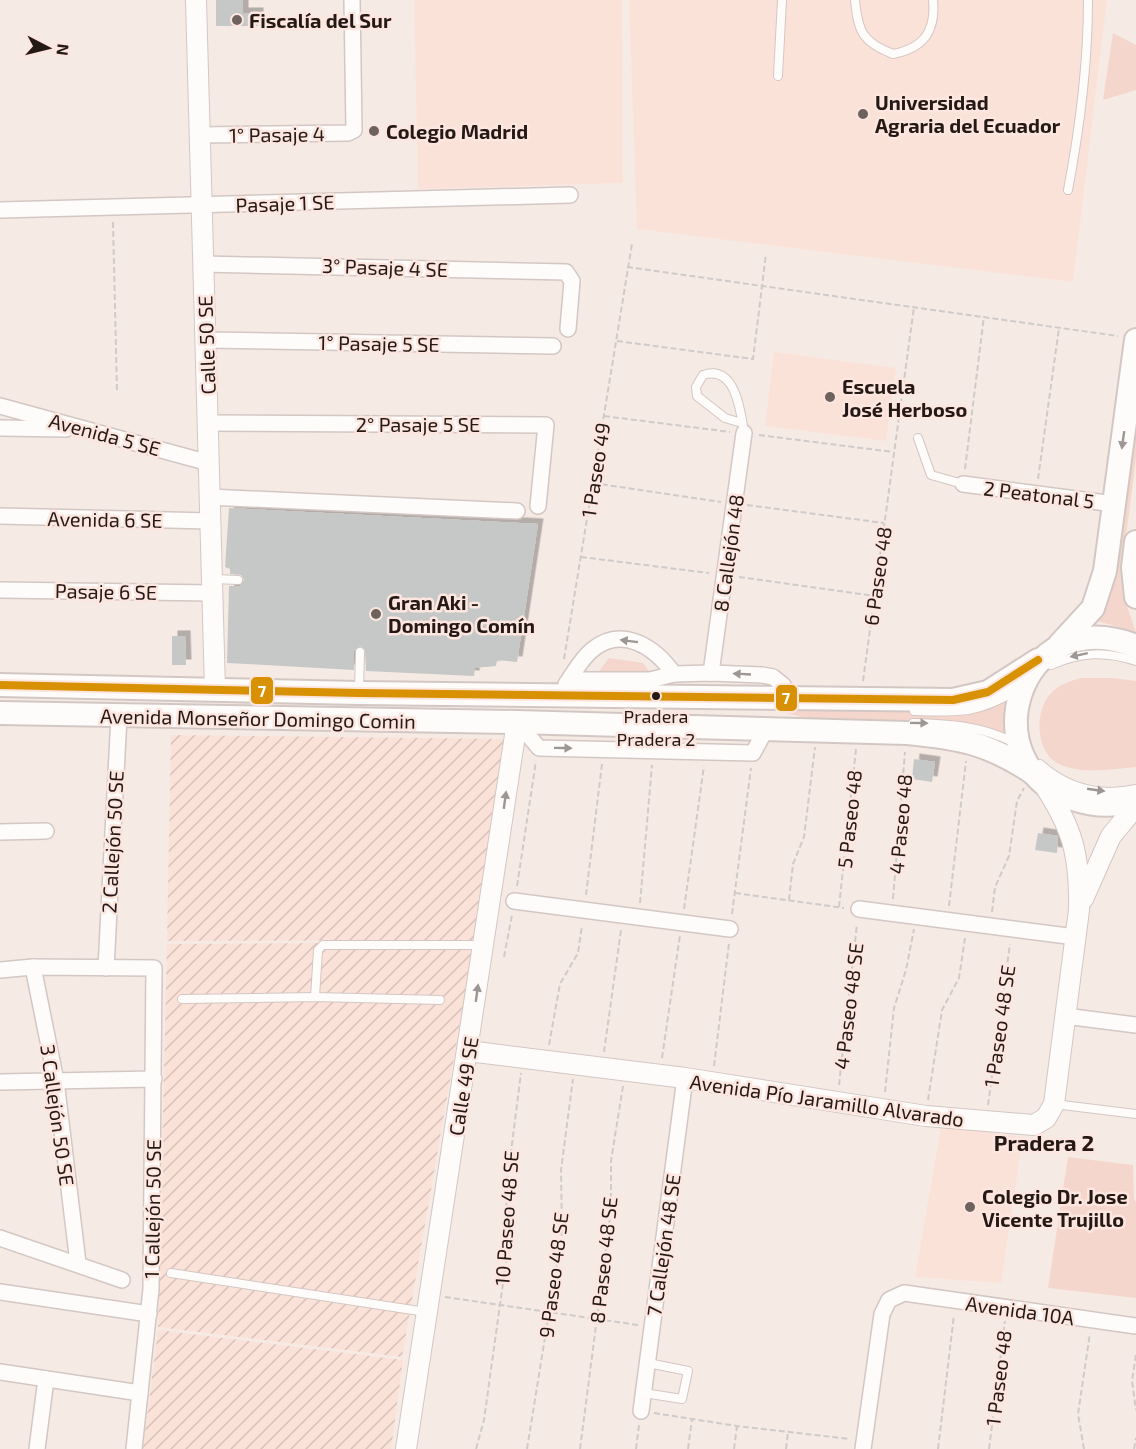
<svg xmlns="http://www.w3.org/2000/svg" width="1136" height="1449" viewBox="0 0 1136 1449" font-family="'Exo 2',sans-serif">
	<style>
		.built { fill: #fbe2d9 }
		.industrial { fill: url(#industrial-furrows) }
		.green { fill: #f5d6cc }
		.building { fill: #c6c8c7; filter: url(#shadow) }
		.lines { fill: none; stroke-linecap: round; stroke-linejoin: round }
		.service-casing { stroke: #d3c7c3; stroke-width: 10 }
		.minor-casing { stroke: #d3c7c3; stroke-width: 18 }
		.tertiary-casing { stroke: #d3c7c3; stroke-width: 22 }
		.secondary-casing { stroke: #d3c7c3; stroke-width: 26 }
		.path { stroke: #cfcbc9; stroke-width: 2; stroke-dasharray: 6 3; stroke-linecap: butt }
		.service { stroke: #fefcfb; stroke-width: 8 }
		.minor { stroke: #fefcfb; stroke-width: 15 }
		.tertiary { stroke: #fefcfb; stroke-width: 20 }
		.secondary { stroke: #fefcfb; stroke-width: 22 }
		.bus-1-casing { stroke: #fce6df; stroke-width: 12 }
		.bus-1 { stroke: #d89103; stroke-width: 8 }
		.oneway { fill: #9c9694 }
		.poi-dot { fill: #6e625e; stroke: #fce6df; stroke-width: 2 }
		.bus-dot { fill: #251915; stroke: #fce6df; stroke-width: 2 }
		.labels { text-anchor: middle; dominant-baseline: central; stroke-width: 5; stroke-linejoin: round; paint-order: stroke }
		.bus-label { font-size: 18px; fill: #251915; stroke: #fce6df }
		.poi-label { font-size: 20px; font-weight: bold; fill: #251915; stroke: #fce6df; text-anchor: start }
		.street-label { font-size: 20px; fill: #251915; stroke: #fce6df }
		.quarter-label { font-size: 22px; font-weight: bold; fill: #251915; stroke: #fce6df }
		.line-badge { stroke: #fce6df; stroke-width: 2 }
		.badge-label { font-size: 16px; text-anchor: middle; font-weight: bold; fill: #fff }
	</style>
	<defs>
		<pattern id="industrial-furrows" width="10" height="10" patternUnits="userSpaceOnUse" patternTransform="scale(1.5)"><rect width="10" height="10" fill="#fbe2d9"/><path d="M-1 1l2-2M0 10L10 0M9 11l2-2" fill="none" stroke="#d7c1b9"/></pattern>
		<filter id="shadow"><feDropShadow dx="5.5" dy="-5.5" stdDeviation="0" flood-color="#0004"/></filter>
	</defs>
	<rect width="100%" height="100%" fill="#f6eae5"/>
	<!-- built -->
	<g class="built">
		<polygon points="414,0 622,0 623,183 418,189"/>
		<polygon points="629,0 1107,0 1073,282 637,229"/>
		<polygon points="774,352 896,368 886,441 765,426"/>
		<polygon points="941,1126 1023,1137 1001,1283 915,1277"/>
	</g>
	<!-- industrial -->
	<g class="industrial">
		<polygon points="171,735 507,739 475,940 167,941"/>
		<polygon points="474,942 402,1357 158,1327 167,944"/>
		<polygon points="158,1330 403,1360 391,1449 143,1449"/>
	</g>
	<!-- green -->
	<g class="green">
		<polygon points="1113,33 1136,45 1136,90 1103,100"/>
		<polygon points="1136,401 1136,458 1122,568 1123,595 1136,632 1094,620"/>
		<polygon points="609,658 643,663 652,675 597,674"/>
		<path d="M 1081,678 L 1113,678 L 1136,681 L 1136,767 C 1113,769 1079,775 1057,763 C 1035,750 1034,710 1052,692 C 1061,684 1070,681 1081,678 Z"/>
		<polygon points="1006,693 1004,739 938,723 805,718 787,713 803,709 944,712"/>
		<polygon points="1068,1157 1133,1165 1134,1200 1136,1201 1136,1298 1048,1288"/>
	</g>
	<!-- building -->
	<g class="building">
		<polygon points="216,0 243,0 243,13 258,13 258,26 216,26"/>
		<polygon points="229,508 538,524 517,662 497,660 496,666 475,668 474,676 366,671 365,650 360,646 354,651 354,670 227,663 229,586 240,586 244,580 241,575 230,574 230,569 225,567"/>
		<polygon points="172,636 185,636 186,665 172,665"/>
		<polygon points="914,759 935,762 932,782 912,779"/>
		<polygon points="1038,833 1058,836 1057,853 1035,850"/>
	</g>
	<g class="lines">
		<!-- service casing -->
		<g class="service-casing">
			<g id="service">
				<path d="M 855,0 C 858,31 862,42 893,54 C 924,48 936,31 933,0"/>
				<polyline points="778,76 782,0"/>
				<path d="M 1068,190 C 1080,127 1088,64 1088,0"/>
				<path d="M 742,423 L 725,418 L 697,396 L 696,387 L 703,375 C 736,364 741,413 744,433"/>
				<polyline points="918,438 931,475 963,484"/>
				<polyline points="214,579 238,580"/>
				<path d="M 1051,665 C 1081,652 1105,651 1136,661"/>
				<polyline points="359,690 360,652"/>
				<path d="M 914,711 C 958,712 979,714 1017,690"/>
				<path d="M 913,723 C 950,724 982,726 1015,743"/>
				<path d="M 1040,764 C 1067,788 1100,797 1136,789"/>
				<polyline points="315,997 318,950 323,945 482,945"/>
				<polyline points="182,999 315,997 440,1000"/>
				<polyline points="1054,1104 1136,1114"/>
				<polyline points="171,1273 426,1312"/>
				<polyline points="644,1393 682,1399 688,1371 648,1363"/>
			</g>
		</g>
		<!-- minor casing -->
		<g class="minor-casing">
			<g id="minor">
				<polyline points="200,135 348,133 354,130 352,0"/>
				<polyline points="0,210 570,195"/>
				<polyline points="203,264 566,272 572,281 568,329"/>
				<polyline points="206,340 553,346"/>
				<polyline points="0,406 209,463"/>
				<polyline points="208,423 546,425 538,506"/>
				<polyline points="0,428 66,429"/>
				<polyline points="963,484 1114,504"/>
				<polyline points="209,497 517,511"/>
				<polyline points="0,516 211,521"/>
				<polyline points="0,590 213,593"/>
				<polyline points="711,673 744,433"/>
				<polyline points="569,680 650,680 674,674 711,673 762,675 773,677 783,685 790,697"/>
				<path d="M 566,684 C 574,673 581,659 592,650 C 622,625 655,647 674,674"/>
				<polyline points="517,722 539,748 753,753 766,729"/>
				<polyline points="0,832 46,831"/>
				<polyline points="514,901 730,929"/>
				<polyline points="859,909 1075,937"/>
				<polyline points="33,967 56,1081 78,1263"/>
				<polyline points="106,968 119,716"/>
				<polyline points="0,970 33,967 154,968 151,1289 134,1449"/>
				<polyline points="1065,1016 1136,1025"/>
				<polyline points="0,1082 154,1079"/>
				<polyline points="0,1238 122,1280"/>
				<polyline points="0,1292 149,1314"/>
				<polyline points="0,1372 140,1393"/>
				<polyline points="641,1411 685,1078"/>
				<polyline points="37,1449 46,1379"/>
				<polyline points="863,1449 882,1314 889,1300 904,1293 1136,1326"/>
			</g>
		</g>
		<!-- tertiary casing -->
		<g class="tertiary-casing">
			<g id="tertiary">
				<polyline points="196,0 215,690"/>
				<polyline points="1083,899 1111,836 1136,806"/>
				<path d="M 468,1051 L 685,1078 L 926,1116 L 1034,1125 L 1046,1118 L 1054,1104 L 1079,910 C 1080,855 1073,828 1042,782"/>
				<polyline points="406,1449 517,722"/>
			</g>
		</g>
		<!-- secondary casing -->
		<g class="secondary-casing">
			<g id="secondary">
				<polyline points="1136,542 1133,567 1136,597"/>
				<polyline points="1059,645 1093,608 1105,571 1136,340"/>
				<path d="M 1136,646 C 1016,599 970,767 1073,799 C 1094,806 1115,807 1136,800"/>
				<polyline points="0,685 359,693 953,700 988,692 1038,660"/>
				<path d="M 0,713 L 517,722 L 907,733 C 960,738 988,743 1033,773"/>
			</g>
		</g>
		<!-- path -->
		<g class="path">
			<polyline points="113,222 117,393"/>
			<polyline points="627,267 1118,336"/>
			<polyline points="617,341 753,359 766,254"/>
			<polyline points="604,416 730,432"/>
			<polyline points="759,435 893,452"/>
			<polyline points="965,469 984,316"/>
			<polyline points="1038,479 1059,328"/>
			<polyline points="593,483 721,502"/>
			<polyline points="747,505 884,523"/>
			<polyline points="581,557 709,573"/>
			<polyline points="739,577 875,596"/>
			<polyline points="564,659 632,244"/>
			<polyline points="863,681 914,307"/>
			<polyline points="517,886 536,761"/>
			<polyline points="735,893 844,908"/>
			<polyline points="586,895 602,764"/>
			<polyline points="893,899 905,752"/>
			<polyline points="789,900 793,864 804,837 815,747"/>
			<polyline points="640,903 652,765"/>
			<polyline points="949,906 966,761"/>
			<polyline points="839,907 856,749"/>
			<polyline points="684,909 704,766"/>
			<polyline points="992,912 995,887 1009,856 1017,801 1024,788"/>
			<polyline points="732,914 751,768"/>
			<polyline points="504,957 512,915"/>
			<polyline points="549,1045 560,984 578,953 582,925"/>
			<polyline points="604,1052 621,930"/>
			<polyline points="662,1058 680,935"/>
			<polyline points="714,1066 729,943"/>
			<polyline points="839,1085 857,924"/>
			<polyline points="885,1092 894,1008 906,970 914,929"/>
			<polyline points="928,1100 942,1010 959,978 965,938"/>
			<polyline points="988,1105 1010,944"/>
			<polyline points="445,1297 638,1325"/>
			<polyline points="1136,1355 1132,1381 1136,1410"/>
			<polyline points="654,1413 737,1426 850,1439"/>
			<polyline points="476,1449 484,1420 508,1247 506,1191 521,1073"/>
			<polyline points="527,1449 562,1232 561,1170 573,1079"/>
			<polyline points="580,1449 611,1210 611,1161 623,1086"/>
			<polyline points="636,1449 639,1425"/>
			<polyline points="688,1449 692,1419"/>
			<polyline points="734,1449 737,1426"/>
			<polyline points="786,1449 788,1432"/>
			<polyline points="938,1449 954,1315"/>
			<polyline points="989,1449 1005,1321"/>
			<polyline points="1084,1449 1078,1414 1090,1333"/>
			<polyline points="1134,1449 1136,1438"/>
		</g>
		<!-- service -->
		<use href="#service" class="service"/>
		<!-- minor -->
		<use href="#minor" class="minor"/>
		<!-- tertiary -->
		<use href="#tertiary" class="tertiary"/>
		<!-- secondary -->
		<use href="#secondary" class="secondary"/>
		<!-- bus-1 casing -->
		<g class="bus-1-casing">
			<polyline id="bus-1" points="0,685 359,693 953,700 988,692 1038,660"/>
		</g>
		<!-- bus-1 -->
		<use href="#bus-1" class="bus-1"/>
	</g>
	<!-- one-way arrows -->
	<defs><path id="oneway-solid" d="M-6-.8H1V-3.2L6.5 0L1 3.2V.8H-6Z" transform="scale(1.5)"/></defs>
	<g class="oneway">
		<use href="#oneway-solid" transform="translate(1123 440) rotate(98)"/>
		<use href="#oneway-solid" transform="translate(629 641) rotate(-173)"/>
		<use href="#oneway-solid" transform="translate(1079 655) rotate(168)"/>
		<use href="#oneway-solid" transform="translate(742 674) rotate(-177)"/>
		<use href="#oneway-solid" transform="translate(919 723) rotate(1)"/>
		<use href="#oneway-solid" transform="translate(563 748) rotate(1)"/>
		<use href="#oneway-solid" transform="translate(1096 790) rotate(8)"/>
		<use href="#oneway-solid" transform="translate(505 800) rotate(-82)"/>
		<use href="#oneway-solid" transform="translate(477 993) rotate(-82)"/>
	</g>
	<!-- markers -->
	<g class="poi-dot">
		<circle cx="237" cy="20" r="6"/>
		<circle cx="863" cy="114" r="6"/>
		<circle cx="374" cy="131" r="6"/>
		<circle cx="830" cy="397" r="6"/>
		<circle cx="376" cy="614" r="6"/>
		<circle cx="970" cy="1207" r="6"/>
	</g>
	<circle class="bus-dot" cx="656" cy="696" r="5"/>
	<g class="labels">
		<!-- bus labels -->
		<g class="bus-label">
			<text x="656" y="716">Pradera<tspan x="656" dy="23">Pradera 2</tspan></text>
		</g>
		<!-- poi labels -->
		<g class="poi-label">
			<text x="249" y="20">Fiscalía del Sur</text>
			<text x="875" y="102">Universidad<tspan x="875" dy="23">Agraria del Ecuador</tspan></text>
			<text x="386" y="131">Colegio Madrid</text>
			<text x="842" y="386">Escuela<tspan x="842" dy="23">José Herboso</tspan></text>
			<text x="388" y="602">Gran Aki -<tspan x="388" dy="23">Domingo Comín</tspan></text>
			<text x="982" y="1196">Colegio Dr. Jose<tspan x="982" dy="23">Vicente Trujillo</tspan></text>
		</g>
		<!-- street labels -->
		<g class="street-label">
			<text transform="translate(277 134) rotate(-1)">1° Pasaje 4</text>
			<text transform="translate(285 203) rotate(-2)">Pasaje 1 SE</text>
			<text transform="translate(385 267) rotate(2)">3° Pasaje 4 SE</text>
			<text transform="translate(379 343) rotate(1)">1° Pasaje 5 SE</text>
			<text transform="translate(206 345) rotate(-92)">Calle 50 SE</text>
			<text x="418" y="424">2° Pasaje 5 SE</text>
			<text transform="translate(105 434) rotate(15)">Avenida 5 SE</text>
			<text transform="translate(595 470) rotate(-81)">1 Paseo 49</text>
			<text transform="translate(1039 494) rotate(7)">2 Peatonal 5</text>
			<text transform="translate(105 519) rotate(1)">Avenida 6 SE</text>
			<text transform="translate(728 553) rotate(-82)">8 Callejón 48</text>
			<text transform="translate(877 576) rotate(-82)">6 Paseo 48</text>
			<text transform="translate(106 591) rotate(1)">Pasaje 6 SE</text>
			<text transform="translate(258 718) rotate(1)">Avenida Monseñor Domingo Comin</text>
			<text transform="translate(849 819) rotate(-84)">5 Paseo 48</text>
			<text transform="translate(900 824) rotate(-85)">4 Paseo 48</text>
			<text transform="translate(112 842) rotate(-87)">2 Callejón 50 SE</text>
			<text transform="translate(848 1006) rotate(-83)">4 Paseo 48 SE</text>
			<text transform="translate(999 1026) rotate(-82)">1 Paseo 48 SE</text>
			<text transform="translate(463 1086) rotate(-81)">Calle 49 SE</text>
			<text transform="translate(827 1100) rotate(8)">Avenida Pío Jaramillo Alvarado</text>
			<text transform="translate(58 1115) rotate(82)">3 Callejón 50 SE</text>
			<text transform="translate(152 1209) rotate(-89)">1 Callejón 50 SE</text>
			<text transform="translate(506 1218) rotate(-86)">10 Paseo 48 SE</text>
			<text transform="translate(663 1245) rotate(-82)">7 Callejón 48 SE</text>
			<text transform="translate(603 1260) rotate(-84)">8 Paseo 48 SE</text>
			<text transform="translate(553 1275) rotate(-83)">9 Paseo 48 SE</text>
			<text transform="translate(1020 1310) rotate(8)">Avenida 10A</text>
			<text transform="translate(998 1378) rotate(-83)">1 Paseo 48</text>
		</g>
		<!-- quarter labels -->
		<g class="quarter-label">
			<text x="1044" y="1142">Pradera 2</text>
		</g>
	</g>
	<g class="line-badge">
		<rect x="250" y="676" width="24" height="29" rx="6" fill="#d89103"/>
		<rect x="775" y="684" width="23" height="28" rx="6" fill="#d89103"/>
	</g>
	<g class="badge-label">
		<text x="262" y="697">7</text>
		<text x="786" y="704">7</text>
	</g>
	<!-- north arrow -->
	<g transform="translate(48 48) rotate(97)" stroke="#fce6df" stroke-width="4.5" paint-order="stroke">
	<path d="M0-4.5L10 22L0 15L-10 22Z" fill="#251915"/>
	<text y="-9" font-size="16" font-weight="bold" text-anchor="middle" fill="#251915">N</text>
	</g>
</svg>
